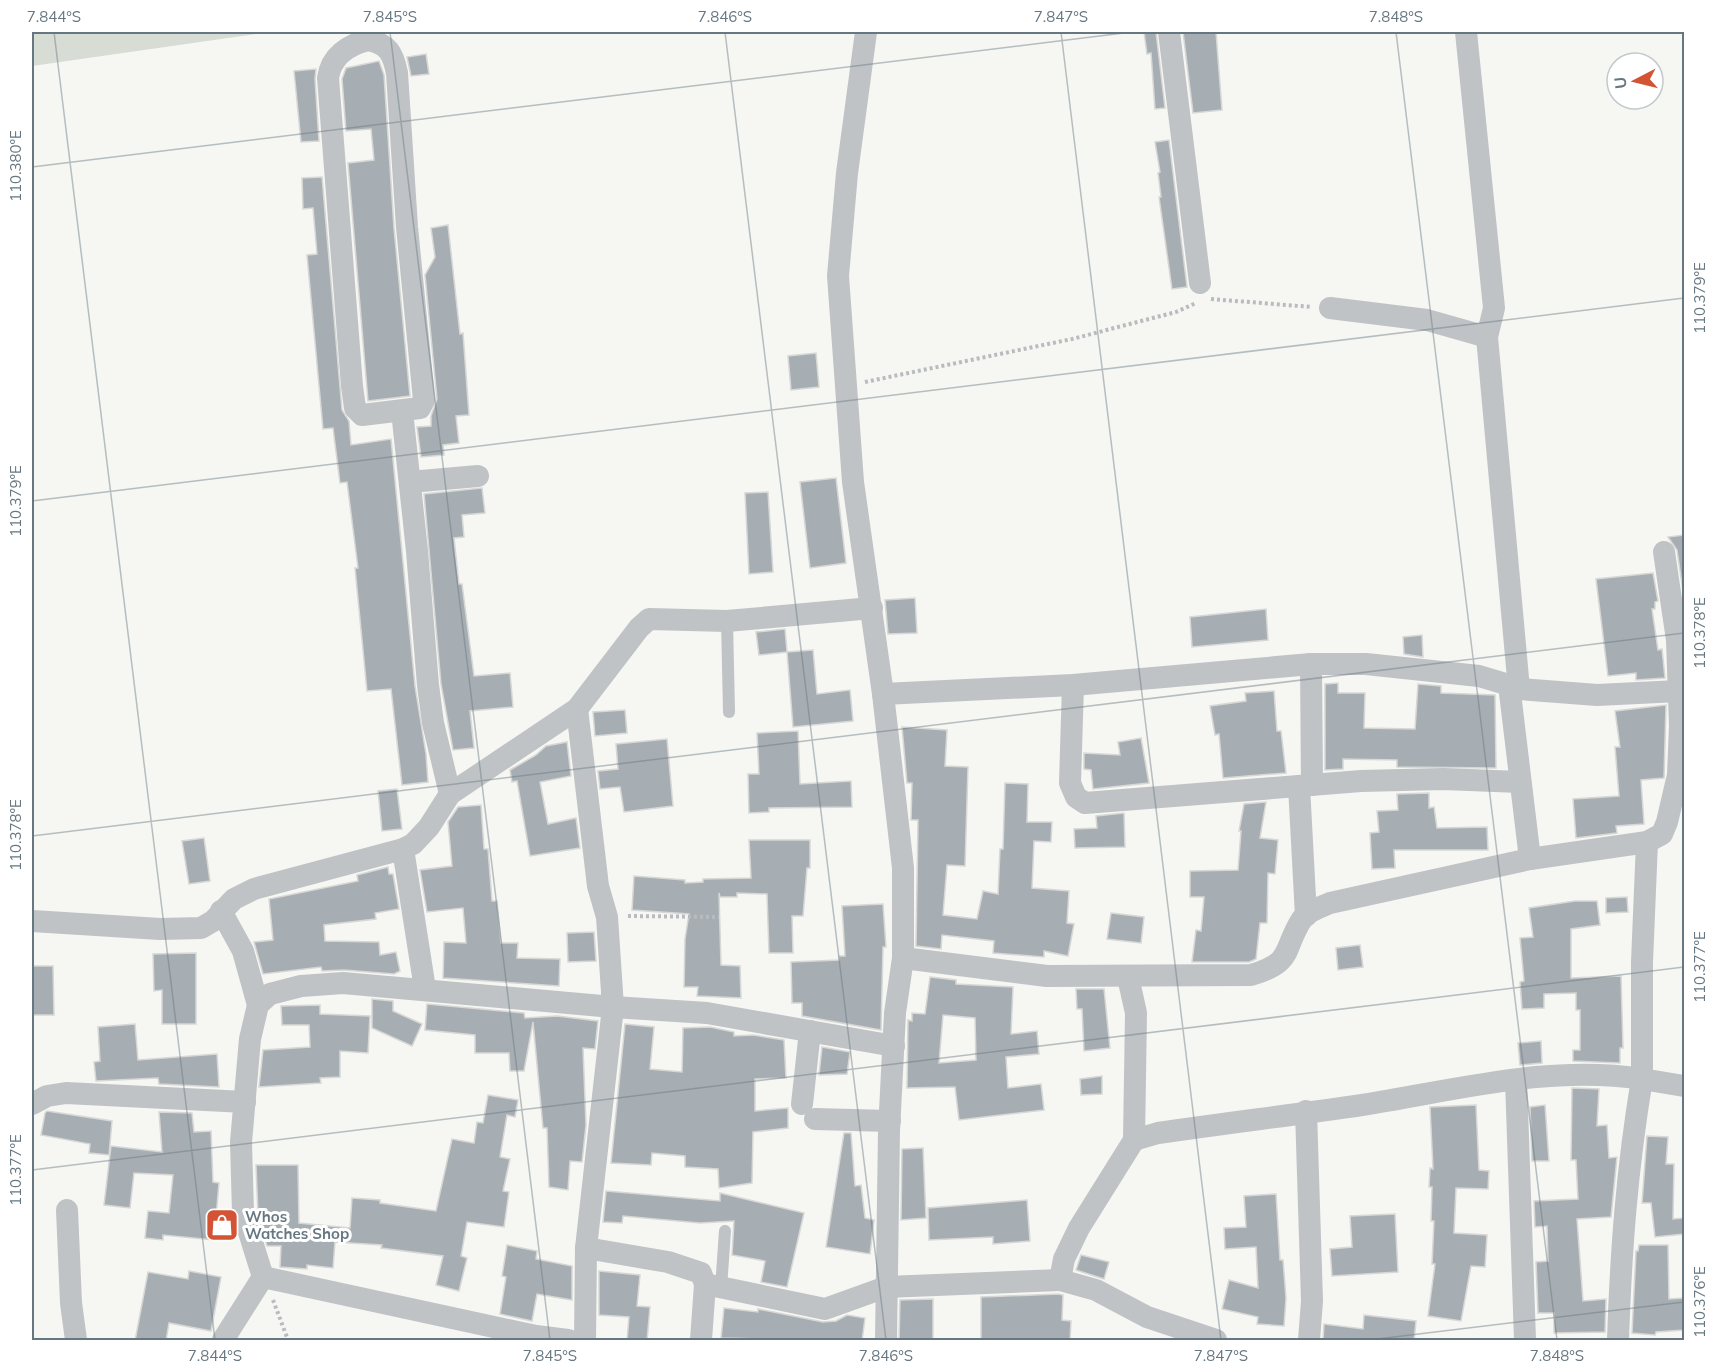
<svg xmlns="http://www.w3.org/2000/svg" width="1716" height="1372" viewBox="0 0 1716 1372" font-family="Mulish,sans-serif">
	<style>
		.green { fill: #d7dcd4 }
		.building { fill: #a7aeb3; stroke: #d7d7d5; stroke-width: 1.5; fill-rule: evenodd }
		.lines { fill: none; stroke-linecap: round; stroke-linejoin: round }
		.path { stroke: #b9bcbe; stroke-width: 4; stroke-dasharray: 3 3; stroke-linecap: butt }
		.service { stroke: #bfc3c6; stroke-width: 12 }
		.minor { stroke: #bfc3c6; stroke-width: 22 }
		.ticks { fill: none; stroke: #677781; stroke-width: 1.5; stroke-opacity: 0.45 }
		.labels { text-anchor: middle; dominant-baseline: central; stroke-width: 6; stroke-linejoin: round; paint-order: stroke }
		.poi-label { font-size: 15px; font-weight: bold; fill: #677781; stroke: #fff; text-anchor: start }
		.neatline { fill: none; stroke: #677781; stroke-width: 2 }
		.ticks-label { font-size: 15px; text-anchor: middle; fill: #677781 }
	</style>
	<rect width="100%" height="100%" fill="#f6f6f3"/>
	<!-- green -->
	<polygon class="green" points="32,32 270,32 32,66"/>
	<!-- building -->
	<g class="building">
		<polygon points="1144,32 1156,32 1165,108 1155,109 1151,53 1147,54"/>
		<polygon points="1183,32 1216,32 1222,110 1193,113"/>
		<polygon points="426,54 429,74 411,76 407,57"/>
		<polygon points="379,61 384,75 394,228 410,396 368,401 348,163 374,160 371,129 346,131 342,79 346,68"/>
		<polygon points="316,69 315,79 319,141 301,142 294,71"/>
		<polygon points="1169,140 1187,287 1172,289 1159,197 1161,197 1158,173 1160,172 1155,142"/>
		<polygon points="322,177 342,410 349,421 351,445 391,439 415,686 426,754 428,782 402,785 391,689 367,691 355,568 358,568 347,482 340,483 333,428 323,429 307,255 317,254 313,208 303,209 302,178"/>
		<polygon points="448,225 460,334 463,333 469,415 456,416 459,443 443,445 444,455 421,457 417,427 431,426 431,416 437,399 425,275 435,257 431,228"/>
		<polygon points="816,353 819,387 791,390 788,356"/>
		<polygon points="836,478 846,563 810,568 800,482"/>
		<polygon points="482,488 485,513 462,515 464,537 454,538 459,584 462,584 474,676 510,673 513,707 470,711 474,748 453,750 441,684 424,494"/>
		<polygon points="768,492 773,572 749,574 745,493"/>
		<polygon points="1684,535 1684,598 1677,550 1668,537"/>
		<polygon points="1653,573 1658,601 1655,602 1655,609 1652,609 1658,650 1662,649 1665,678 1636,680 1636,673 1608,676 1596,579"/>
		<polygon points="915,598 917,633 888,634 885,600"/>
		<polygon points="1266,609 1268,640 1192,647 1190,617"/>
		<polygon points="785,629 787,652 759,655 756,632"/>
		<polygon points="1422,635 1423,657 1404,654 1403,637"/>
		<polygon points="813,650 817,694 850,690 853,721 793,727 787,652"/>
		<polygon points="1338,683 1338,693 1365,693 1364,728 1415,729 1418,684 1441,686 1441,693 1495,695 1496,768 1397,767 1397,760 1343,759 1343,769 1325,770 1325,684"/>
		<polygon points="1274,691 1277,731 1281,731 1286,773 1223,778 1219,734 1215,735 1210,706 1246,701 1245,693"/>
		<polygon points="1666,705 1664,778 1641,780 1644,824 1616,826 1617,833 1576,838 1573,799 1619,796 1615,747 1620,747 1615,711"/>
		<polygon points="625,710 627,733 595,736 593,712"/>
		<polygon points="902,727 947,730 945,766 968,767 965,866 947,865 943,915 977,919 983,891 998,894 1000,849 1003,849 1005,783 1028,784 1027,822 1052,822 1051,842 1034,841 1032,888 1069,891 1067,923 1074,924 1068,956 1044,951 1044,957 993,953 994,941 942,935 941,949 916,946 918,820 911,820 912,783 907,783"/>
		<polygon points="798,731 800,784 851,781 852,807 769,808 769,812 749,813 748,774 759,774 757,733"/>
		<polygon points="1141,738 1149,783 1093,789 1091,770 1084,769 1084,753 1120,755 1118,742"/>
		<polygon points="667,739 673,806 624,812 620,787 600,789 598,771 618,769 616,744"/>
		<polygon points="567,742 571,776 540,782 548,824 576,818 580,848 530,856 517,781 512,782 510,770 536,755 546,746"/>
		<polygon points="397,789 402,829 382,831 378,791"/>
		<polygon points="1429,793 1429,808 1434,807 1437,828 1487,827 1488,850 1394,850 1395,868 1372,869 1370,833 1379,832 1377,811 1398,810 1397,794"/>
		<polygon points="1266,802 1260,838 1278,840 1275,874 1268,873 1267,923 1260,923 1256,959 1249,962 1192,962 1196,930 1201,931 1204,897 1190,897 1190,871 1238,870 1241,831 1239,831 1244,804"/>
		<polygon points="481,805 484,849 488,849 492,901 497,901 501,943 518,943 517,958 560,959 559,986 443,978 444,942 466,943 463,908 427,912 420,870 452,866 448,822 458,807"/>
		<polygon points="1124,813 1125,847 1075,848 1074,829 1097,828 1096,816"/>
		<polygon points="204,838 210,881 189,884 182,841"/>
		<polygon points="749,840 810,840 810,868 807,868 803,916 792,916 793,953 769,953 767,894 737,893 737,897 720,897 719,893 721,965 740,966 741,998 697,996 698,987 684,987 685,939 689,914 632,910 634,876 685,880 685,883 703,882 703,879 751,878"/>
		<polygon points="388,867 389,874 393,874 399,909 375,913 376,919 324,925 325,941 379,942 380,955 396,952 400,971 394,974 344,970 322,971 321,967 263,974 254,942 273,940 269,899 358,881 357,875"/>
		<polygon points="1627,897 1628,912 1606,913 1606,898"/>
		<polygon points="1575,901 1597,901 1600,925 1571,929 1571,978 1621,976 1623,1048 1620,1048 1620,1063 1573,1061 1573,1050 1580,1050 1580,1010 1576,1010 1576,993 1544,994 1544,1008 1522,1009 1520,982 1524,981 1520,938 1533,937 1529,908"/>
		<polygon points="883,904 886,947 883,947 881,1030 802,1016 802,1003 792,1003 791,962 839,960 839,956 845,956 842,906"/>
		<polygon points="1111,913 1144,917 1141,943 1107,939"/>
		<polygon points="594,932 596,961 568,962 567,933"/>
		<polygon points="1360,945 1363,967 1338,970 1336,948"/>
		<polygon points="196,953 196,1024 162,1024 162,990 154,991 153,954"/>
		<polygon points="32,966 53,966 54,1015 32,1015"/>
		<path d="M 930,977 L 956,980 L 956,984 L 1013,987 L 1011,1034 L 1037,1031 L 1039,1054 L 1006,1057 L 1008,1088 L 1041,1084 L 1044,1110 L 959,1120 L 955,1087 L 907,1088 L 908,1020 L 912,1021 L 912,1013 L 925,1014 ZM 943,1015 L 975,1018 L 976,1060 L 939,1063 Z"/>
		<polygon points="1076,989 1104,989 1110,1048 1084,1051 1082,1009 1077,1009"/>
		<polygon points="372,999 393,1001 393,1011 422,1024 412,1046 372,1028"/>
		<polygon points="427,1004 524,1013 525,1018 557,1016 598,1021 595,1049 583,1048 586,1125 582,1162 570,1161 568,1190 549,1187 547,1128 543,1128 533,1022 524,1071 510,1071 509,1053 475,1053 475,1035 425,1030"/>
		<polygon points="320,1005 320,1014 370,1016 368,1053 340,1051 340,1077 320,1078 321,1083 259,1087 263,1050 310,1047 309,1025 282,1025 281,1006"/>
		<polygon points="135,1024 138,1060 217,1054 219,1087 159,1084 158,1078 96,1081 94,1062 100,1061 98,1027"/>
		<polygon points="625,1024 654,1027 650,1069 682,1072 683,1028 710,1027 734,1032 734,1036 753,1035 784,1040 786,1078 755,1079 755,1111 788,1108 788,1128 753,1132 752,1183 719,1188 718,1169 685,1167 685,1156 652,1153 651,1165 611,1163"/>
		<polygon points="1541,1041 1542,1063 1520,1065 1518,1043"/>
		<polygon points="822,1047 850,1052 847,1074 819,1075"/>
		<polygon points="1102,1076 1102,1094 1081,1095 1080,1079"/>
		<polygon points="1572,1088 1599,1089 1597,1126 1607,1125 1609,1158 1617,1157 1611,1217 1577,1219 1583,1301 1606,1299 1605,1332 1554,1333 1554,1313 1538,1313 1536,1262 1548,1261 1547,1226 1535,1227 1534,1201 1578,1199 1576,1160 1571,1160"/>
		<polygon points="488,1095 518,1100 515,1117 507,1115 500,1157 510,1159 503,1191 509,1192 504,1227 467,1222 461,1256 467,1258 459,1291 436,1285 443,1256 381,1248 382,1245 335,1242 333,1268 307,1265 307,1269 280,1267 281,1246 267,1246 258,1216 256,1165 298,1165 299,1223 350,1228 352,1198 380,1200 380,1203 436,1211 452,1139 474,1143 477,1122 483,1123"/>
		<polygon points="1476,1105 1479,1170 1489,1171 1488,1189 1456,1188 1454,1233 1487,1235 1485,1267 1471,1266 1461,1321 1428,1316 1435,1264 1432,1264 1434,1221 1431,1221 1432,1187 1429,1187 1430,1168 1433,1169 1430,1107"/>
		<polygon points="1545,1105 1549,1161 1532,1161 1530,1107"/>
		<polygon points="47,1111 112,1121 109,1155 89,1153 90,1144 41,1135 45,1113"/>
		<polygon points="159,1112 192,1113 194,1132 211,1131 213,1182 219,1183 214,1240 163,1235 163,1240 145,1238 148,1211 169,1213 173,1175 134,1173 130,1208 104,1205 111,1146 162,1152"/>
		<polygon points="844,1133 851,1133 855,1186 861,1185 865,1218 874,1220 870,1254 826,1247"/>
		<polygon points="1647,1136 1668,1137 1666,1164 1674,1164 1673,1219 1684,1218 1684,1234 1655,1237 1651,1203 1642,1203"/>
		<polygon points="923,1148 926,1218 901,1220 902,1149"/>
		<polygon points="606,1191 720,1201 720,1193 804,1213 787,1287 761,1282 765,1261 732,1255 734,1221 700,1223 623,1216 622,1223 603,1222"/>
		<polygon points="1276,1194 1280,1260 1283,1260 1286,1298 1284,1326 1257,1324 1258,1317 1222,1309 1229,1280 1258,1288 1256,1247 1225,1249 1224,1228 1246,1227 1244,1196"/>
		<polygon points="1027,1200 1030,1241 993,1244 993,1237 929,1240 928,1208"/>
		<polygon points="1395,1214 1398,1272 1332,1276 1330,1249 1352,1247 1350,1216"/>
		<polygon points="507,1245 537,1251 536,1259 572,1266 572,1300 537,1294 532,1321 500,1314 506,1277 502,1276"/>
		<polygon points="1639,1245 1668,1245 1669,1299 1684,1298 1684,1330 1656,1332 1655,1335 1632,1333 1636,1251 1638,1251"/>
		<polygon points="1081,1255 1109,1262 1104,1279 1076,1270"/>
		<polygon points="189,1271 221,1277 211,1331 169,1323 166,1341 135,1341 148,1272 188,1279"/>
		<polygon points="599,1271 640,1275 637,1306 650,1307 647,1341 627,1341 629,1317 599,1315"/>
		<polygon points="1058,1294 1063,1295 1062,1320 1071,1321 1070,1341 981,1341 981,1297"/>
		<polygon points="933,1299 933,1341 899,1341 900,1300"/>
		<polygon points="724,1308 758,1312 758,1309 823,1322 836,1321 847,1315 865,1318 862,1341 721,1338"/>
		<polygon points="1364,1315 1416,1321 1414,1341 1323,1341 1324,1324 1363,1329"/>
	</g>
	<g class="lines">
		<!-- path -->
		<g class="path">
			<polyline points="1211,299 1312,307"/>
			<polyline points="865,382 1072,339 1176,312 1196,303"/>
			<polyline points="628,916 719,917"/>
			<polyline points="273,1300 288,1340"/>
		</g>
		<!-- service -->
		<g class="service">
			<polyline points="727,621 729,712"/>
			<polyline points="721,1288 725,1231"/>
		</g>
		<!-- minor -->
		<g class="minor">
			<polyline points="866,32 847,173 838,276 853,482 883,694 903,868 903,958 895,1013 889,1131 886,1340"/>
			<polyline points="1169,32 1200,283"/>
			<polyline points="1466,32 1494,308 1487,337 1519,689"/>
			<path d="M 368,40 C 388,44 393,53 397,73 L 407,227 L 424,400 L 420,408 L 362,415 L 355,408 L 352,386 L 328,78 C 331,56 348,45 368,40 Z"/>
			<polyline points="1330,308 1427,320 1487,337"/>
			<polyline points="402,411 417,551 428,685 433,723 450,794"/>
			<polyline points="410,482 478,476"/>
			<polyline points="1664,552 1677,640"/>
			<polyline points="1311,664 1312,785"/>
			<polyline points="1073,685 1070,783 1076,797 1085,803 1361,781 1443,779 1520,782"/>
			<polyline points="1509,685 1519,689 1597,695 1679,691"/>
			<polyline points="883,694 1073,685 1311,664 1366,664 1479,676 1509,685 1530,859"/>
			<polyline points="1678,775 1680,726 1677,640 1684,635"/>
			<polyline points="1299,786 1306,916"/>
			<polyline points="1647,842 1642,962 1642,1079 1684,1086"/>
			<polyline points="403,849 425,989"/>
			<polyline points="221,911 243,951 258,1005"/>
			<polyline points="32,921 160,929 201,928 213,921 234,899 254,889 403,849 413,844 429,827 450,794 577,709 639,628 649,619 727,621 872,608"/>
			<path d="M 903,958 L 1047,976 L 1251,975 C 1295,962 1282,950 1302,919 C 1308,911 1321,907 1330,903 L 1530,859 L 1647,842 L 1662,834 L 1667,822 L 1678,775 L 1684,775"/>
			<polyline points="1128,977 1136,1013 1134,1140 1079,1228 1064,1259 1060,1280 1096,1290 1147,1317 1216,1340"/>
			<polyline points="1516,1080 1525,1340"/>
			<polyline points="32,1104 47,1096 66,1093 245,1102"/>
			<polyline points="802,1104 810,1031"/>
			<polyline points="1306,1111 1312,1301 1309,1340"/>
			<polyline points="815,1119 890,1121"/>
			<path d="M 1134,1140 L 1158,1133 C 1226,1123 1294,1115 1362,1105 C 1453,1091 1549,1064 1642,1079 C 1627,1169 1621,1249 1618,1340"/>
			<polyline points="67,1210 71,1303 76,1340"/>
			<polyline points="586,1248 668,1262 701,1273 705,1284 701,1340"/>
			<polyline points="263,1277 243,1213 241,1142 250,1039 258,1005 270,994 301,986 343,983 613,1007 607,917 598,886 577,709"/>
			<polyline points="263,1277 536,1336 568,1340"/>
			<polyline points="705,1284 825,1309 886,1287 1060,1280"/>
			<polyline points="223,1340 263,1277"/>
			<polyline points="585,1340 586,1248 613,1007 707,1013 894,1046"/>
		</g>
	</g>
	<!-- ticks -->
	<path class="ticks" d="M 54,32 L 215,1340M 390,32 L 550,1340M 725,32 L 886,1340M 1061,32 L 1221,1340M 1396,32 L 1557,1340M 32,167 L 1132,32M 32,501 L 1684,298M 32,836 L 1684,633M 32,1170 L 1684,967M 1369,1340 L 1684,1302"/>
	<!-- icons -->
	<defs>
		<g id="shop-square" transform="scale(1.725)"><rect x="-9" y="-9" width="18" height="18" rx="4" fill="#d35335" stroke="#fff"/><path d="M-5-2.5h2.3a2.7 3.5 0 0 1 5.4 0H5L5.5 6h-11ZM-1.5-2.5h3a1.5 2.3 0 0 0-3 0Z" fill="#fff"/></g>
	</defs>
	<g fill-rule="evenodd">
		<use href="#shop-square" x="222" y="1225"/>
	</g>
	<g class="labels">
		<!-- poi labels -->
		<g class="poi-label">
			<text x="245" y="1216">Whos<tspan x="245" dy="17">Watches Shop</tspan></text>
		</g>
	</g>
	<!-- border -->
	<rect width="1716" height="1372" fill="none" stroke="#ffffff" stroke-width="66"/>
	<!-- north arrow -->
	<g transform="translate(1635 81) rotate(263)"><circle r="28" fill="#ffffff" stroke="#c2c9cd" stroke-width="1.5"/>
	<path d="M0-4.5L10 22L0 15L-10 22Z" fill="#d35335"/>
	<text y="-9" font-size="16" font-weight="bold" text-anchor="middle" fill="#677781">U</text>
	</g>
	<rect x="33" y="33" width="1650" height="1306" class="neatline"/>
	<g class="ticks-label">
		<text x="54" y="22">7.844°S</text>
		<text x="390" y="22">7.845°S</text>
		<text x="725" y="22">7.846°S</text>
		<text x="1061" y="22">7.847°S</text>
		<text x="1396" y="22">7.848°S</text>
		<text transform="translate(16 166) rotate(-90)" y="5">110.380°E</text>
		<text transform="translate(1700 298) rotate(-90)" y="5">110.379°E</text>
		<text transform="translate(16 501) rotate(-90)" y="5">110.379°E</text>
		<text transform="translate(1700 633) rotate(-90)" y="5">110.378°E</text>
		<text transform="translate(16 835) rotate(-90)" y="5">110.378°E</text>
		<text transform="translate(1700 967) rotate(-90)" y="5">110.377°E</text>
		<text transform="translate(16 1170) rotate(-90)" y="5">110.377°E</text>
		<text transform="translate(1700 1302) rotate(-90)" y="5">110.376°E</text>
		<text x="215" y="1361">7.844°S</text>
		<text x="550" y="1361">7.845°S</text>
		<text x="886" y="1361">7.846°S</text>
		<text x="1221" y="1361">7.847°S</text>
		<text x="1557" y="1361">7.848°S</text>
	</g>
</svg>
